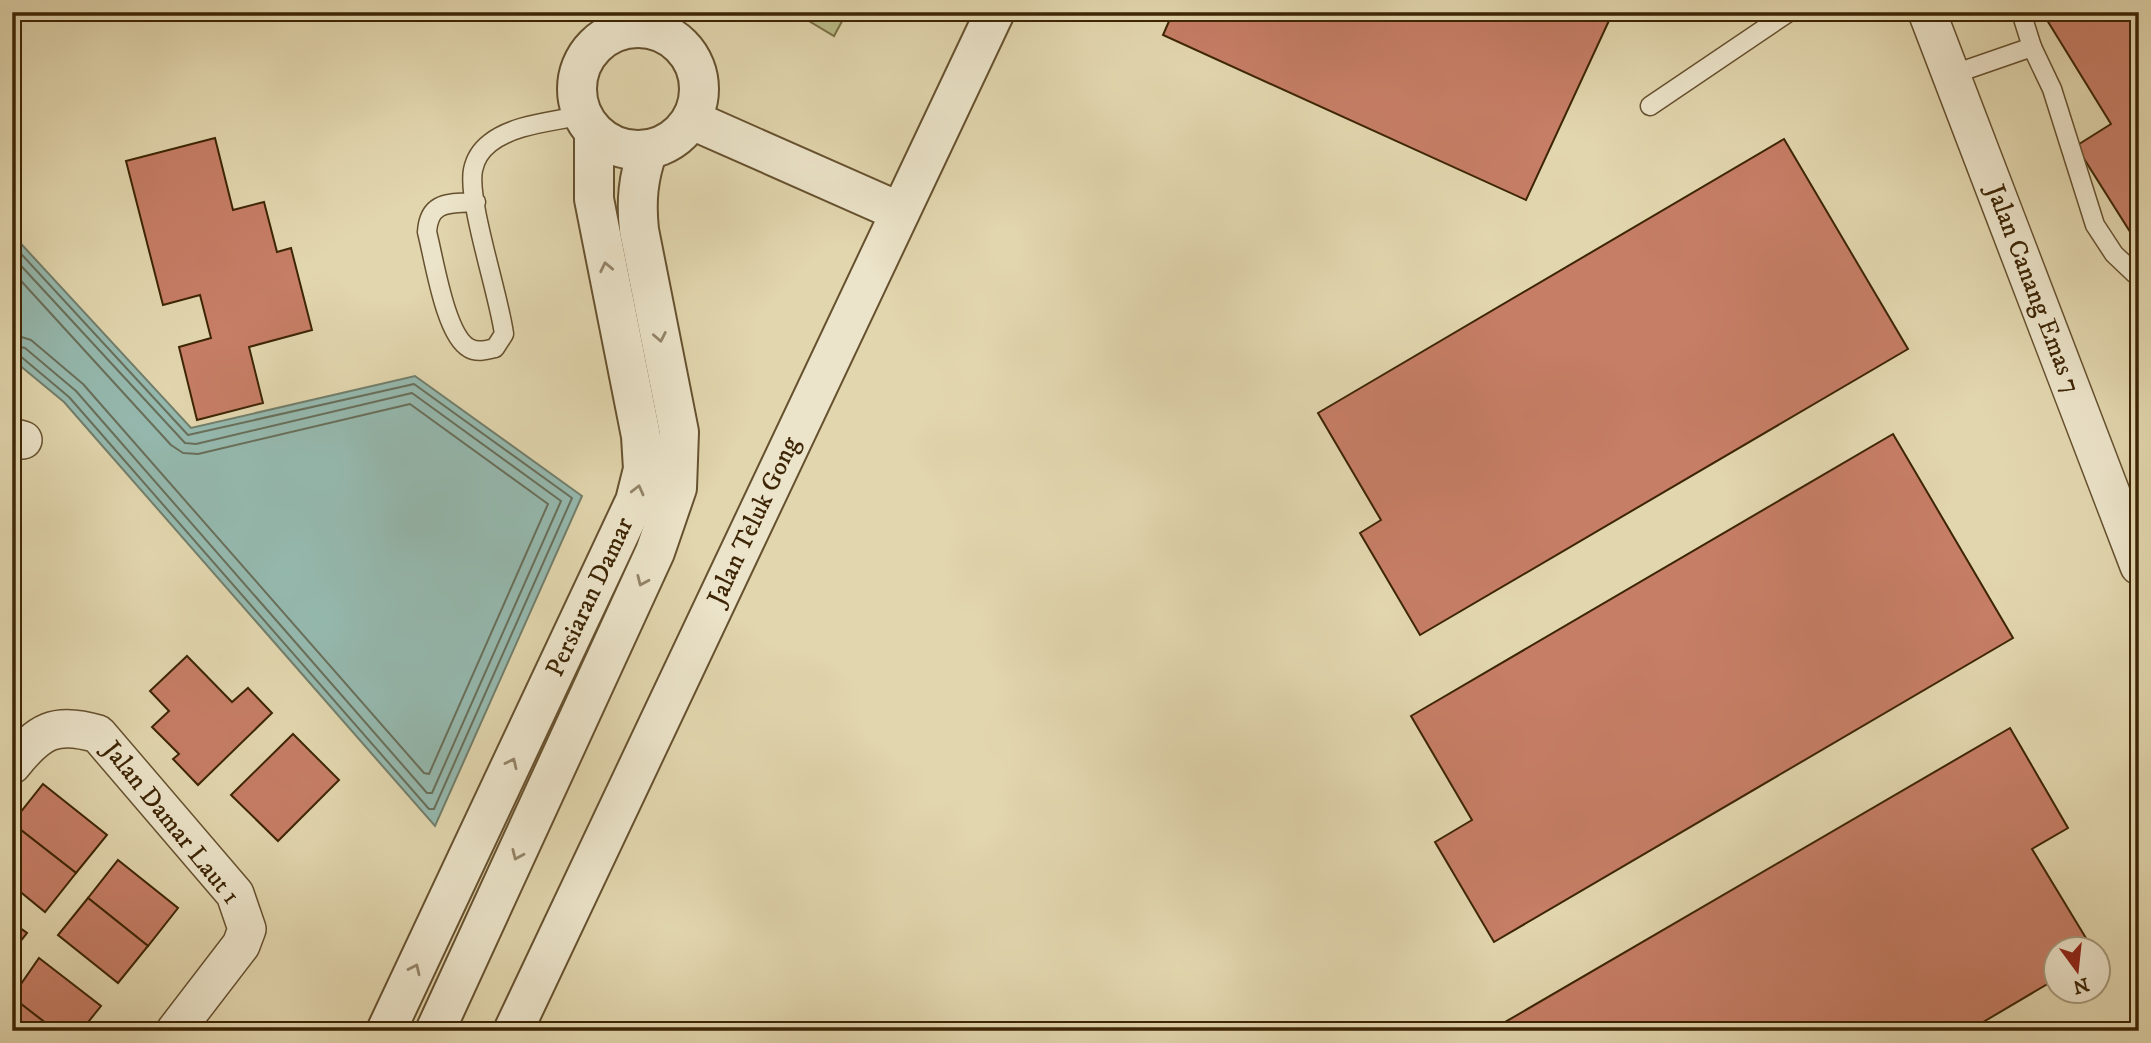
<svg xmlns="http://www.w3.org/2000/svg" width="2151" height="1043" viewBox="0 0 2151 1043" font-family="'IM FELL DW Pica',serif">
	<style>
		.green { fill: #b8bc87; stroke: #7a7046; stroke-width: 2 }
		.water { fill: #95b9af; stroke: #727e6b; stroke-width: 2 }
		.lines { fill: none; stroke-linecap: round; stroke-linejoin: round }
		.shore { stroke: #696f5a; stroke-width: 2 }
		.building { fill: #c67e66; stroke: #3d2505; stroke-width: 2 }
		.service-casing { stroke: #66512f; stroke-width: 21 }
		.minor-casing { stroke: #66512f; stroke-width: 40 }
		.tertiary-casing { stroke: #66512f; stroke-width: 42 }
		.service { stroke: #ece4ca; stroke-width: 18 }
		.minor { stroke: #ece4ca; stroke-width: 37 }
		.tertiary { stroke: #ece4ca; stroke-width: 38 }
		.oneway { stroke: #948468 }
		.labels { text-anchor: middle; dominant-baseline: central; stroke-width: 7; stroke-linejoin: round; paint-order: stroke }
		.street-label { font-size: 26px; fill: #3d2505; stroke: #ece4ca }
	</style>
	<rect width="100%" height="100%" fill="#e2d6ae"/>
	<filter id="stains"><feTurbulence type="fractalNoise" baseFrequency=".00286" numOctaves="4"/><feColorMatrix values="0 0 0 0 .2 0 0 0 0 .09 0 0 0 0 .02 0 0 0 .5 -.17"/></filter>
	<radialGradient id="worn" r=".72"><stop offset=".6" stop-color="#630" stop-opacity="0"/><stop offset="1" stop-color="#630" stop-opacity=".3"/></radialGradient>
	<!-- green -->
	<polygon class="green" points="794,12 847,12 834,36"/>
	<!-- water -->
	<polygon class="water" points="12,234 191,428 415,376 582,496 435,826 64,402 12,359"/>
	<g class="lines">
		<!-- shore -->
		<g class="shore">
			<polyline points="12,244 188,435 414,384 572,498 434,809 429,809 69,397 19,355 12,354"/>
			<polyline points="12,256 185,443 196,444 412,393 561,501 432,793 427,793 76,391 25,348 12,345"/>
			<polyline points="12,271 171,445 183,453 198,454 410,404 548,504 429,774 424,773 83,384 31,340 12,334"/>
		</g>
	</g>
	<!-- building -->
	<g class="building">
		<polygon points="1173,12 1613,12 1526,200 1163,35"/>
		<polygon points="2042,12 2139,12 2139,246 2076,146 2111,124"/>
		<polygon points="215,138 233,210 264,202 277,252 291,248 312,330 249,347 263,403 197,420 179,347 211,338 200,295 163,305 126,161"/>
		<polygon points="1784,139 1908,349 1420,635 1360,533 1381,520 1318,413"/>
		<polygon points="1893,434 2013,638 1494,942 1435,842 1472,820 1411,716"/>
		<polygon points="187,656 232,702 248,688 272,713 198,785 173,759 179,754 152,727 169,711 150,691"/>
		<polygon points="2010,728 2068,828 2032,849 2092,948 2056,948 2056,979 1968,1031 1503,1031 1500,1025"/>
		<polygon points="293,734 339,780 278,841 231,795"/>
		<polygon points="43,784 107,835 76,873 12,823"/>
		<polygon points="12,823 76,873 45,912 12,885"/>
		<polygon points="118,860 178,908 148,946 88,898"/>
		<polygon points="88,898 148,946 118,983 58,935"/>
		<polygon points="12,922 27,933 12,952"/>
		<polygon points="39,958 101,1006 81,1031 56,1031 12,997"/>
		<polygon points="12,997 56,1031 12,1031"/>
	</g>
	<g class="lines">
		<!-- service casing -->
		<g class="service-casing">
			<g id="service">
				<polyline points="2021,12 2032,47"/>
				<polyline points="1951,75 2032,47 2052,89 2095,225 2114,254 2135,274"/>
				<polyline points="1650,106 1789,12"/>
				<path d="M 476,202 C 450,204 429,200 427,232 C 434,258 445,335 469,348 C 477,353 487,350 495,348 L 504,334 C 499,295 467,201 473,170 C 475,160 481,150 490,143 C 514,124 553,122 582,115"/>
			</g>
		</g>
		<!-- minor casing -->
		<g class="minor-casing">
			<g id="minor">
				<polyline points="1927,12 2139,566"/>
				<polyline points="12,437 23,440"/>
				<path d="M 12,765 C 39,731 55,721 98,734 L 235,894 L 247,929 L 241,945 L 175,1031"/>
			</g>
		</g>
		<!-- tertiary casing -->
		<g class="tertiary-casing">
			<g id="tertiary">
				<circle cx="638" cy="89" r="61"/>
				<polyline points="692,120 900,212"/>
				<polyline points="386,1031 635,501 643,469 641,436 594,199 594,133"/>
				<path d="M 435,1031 L 655,552 L 677,488 L 679,432 L 639,230 C 636,201 638,178 648,150"/>
				<polyline points="513,1031 995,12"/>
			</g>
		</g>
		<!-- service -->
		<use href="#service" class="service"/>
		<!-- minor -->
		<use href="#minor" class="minor"/>
		<!-- tertiary -->
		<use href="#tertiary" class="tertiary"/>
	</g>
	<!-- one-way arrows -->
	<defs><path id="oneway-chevron" d="M-2-3.5L2.5 0L-2 3.5" fill="none" stroke-width="1.6" stroke-linecap="round" stroke-linejoin="round" transform="scale(1.75)"/></defs>
	<g class="oneway">
		<use href="#oneway-chevron" transform="translate(606 267) rotate(-102)"/>
		<use href="#oneway-chevron" transform="translate(660 337) rotate(79)"/>
		<use href="#oneway-chevron" transform="translate(638 490) rotate(-76)"/>
		<use href="#oneway-chevron" transform="translate(642 581) rotate(114)"/>
		<use href="#oneway-chevron" transform="translate(512 763) rotate(-65)"/>
		<use href="#oneway-chevron" transform="translate(517 855) rotate(114)"/>
		<use href="#oneway-chevron" transform="translate(415 969) rotate(-65)"/>
	</g>
	<g class="labels">
		<!-- street labels -->
		<g class="street-label">
			<text transform="translate(2033 289) rotate(69)">Jalan Canang Emas 7</text>
			<text transform="translate(754 521) rotate(-65)">Jalan Teluk Gong</text>
			<text transform="translate(590 597) rotate(-65)">Persiaran Damar</text>
			<text transform="translate(171 823) rotate(51)">Jalan Damar Laut 1</text>
		</g>
	</g>
	<!-- margin -->
	<rect width="2151" height="1043" fill="none" stroke="#e2d6ae" stroke-width="42"/>
	<rect x="14" y="14" width="2123" height="1015" fill="none" stroke="#3d2505" stroke-width="3.5"/>
	<rect x="21" y="21" width="2109" height="1001" fill="none" stroke="#3d2505" stroke-width="2"/>
	<!-- north arrow -->
	<g transform="translate(2077 970) rotate(165)"><circle r="33" fill="#ece4ca" stroke="#a6987b" stroke-width="2"/>
	<path d="M0-5L12 26L0 18L-12 26Z" fill="#8f2418"/>
	<text y="-10" font-size="19" font-weight="bold" text-anchor="middle" fill="#3d2505">N</text>
	</g>
	<rect width="100%" height="100%" filter="url(#stains)"/>
	<rect width="100%" height="100%" fill="url(#worn)"/>
</svg>
